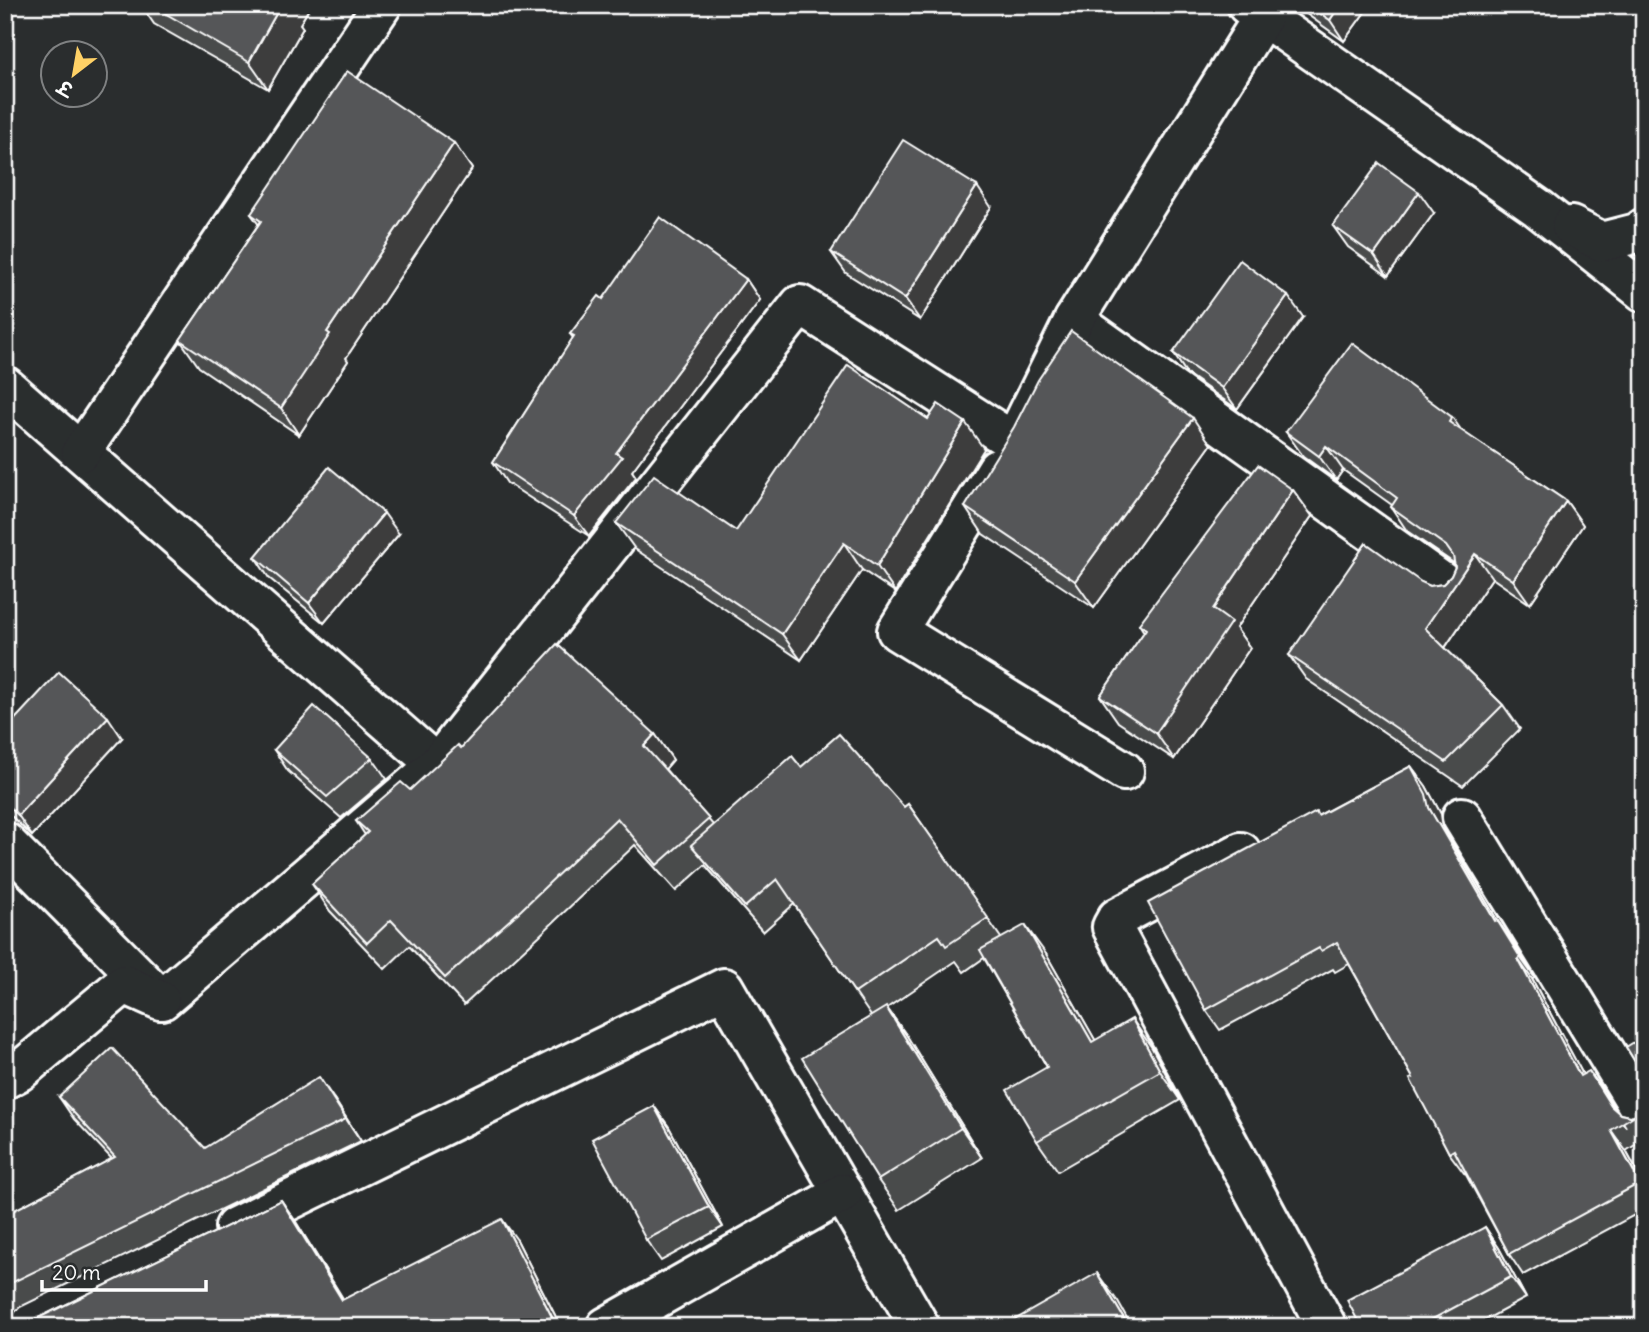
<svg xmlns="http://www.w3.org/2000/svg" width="1649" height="1332" viewBox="0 0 1649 1332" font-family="Delius,'Playpen Sans Deva',sans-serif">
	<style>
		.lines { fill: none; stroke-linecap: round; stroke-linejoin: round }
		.minor-casing { stroke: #fff; stroke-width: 44 }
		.minor { stroke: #2a2d2e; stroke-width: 38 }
		.wall { fill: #494b4c; stroke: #fff; stroke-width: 2 }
		.shaded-wall { fill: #3c3d3e; stroke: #fff; stroke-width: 2 }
		.building { fill: #555758; stroke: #fff; stroke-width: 2 }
	</style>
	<rect width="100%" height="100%" fill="#2a2d2e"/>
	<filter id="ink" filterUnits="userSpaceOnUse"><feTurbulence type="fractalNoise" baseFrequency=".0143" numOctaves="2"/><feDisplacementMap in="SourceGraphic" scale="14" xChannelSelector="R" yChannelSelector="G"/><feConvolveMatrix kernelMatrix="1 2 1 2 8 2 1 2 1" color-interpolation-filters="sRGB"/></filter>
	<g filter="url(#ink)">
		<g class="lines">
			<!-- minor casing -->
			<g class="minor-casing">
				<g id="minor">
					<polyline points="1247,5 1538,208 1644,292"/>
					<polyline points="1571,226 1602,242 1641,232 1644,228"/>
					<polyline points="1074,320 1450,588"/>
					<polyline points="5,386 437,765"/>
					<polyline points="81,452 382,5"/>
					<polyline points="997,469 897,631 1124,771"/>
					<polyline points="1462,817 1644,1115"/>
					<polyline points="5,842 162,1000 437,765 800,305 1014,442 1074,320 1263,17"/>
					<polyline points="1241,852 1117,918 1112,927 1327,1327"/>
					<polyline points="5,1079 20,1071 124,984 160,1000"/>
					<polyline points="235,1227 724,988 920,1327"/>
					<polyline points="606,1327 843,1193"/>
				</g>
			</g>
			<!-- minor -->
			<use href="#minor" class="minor"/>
		</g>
		<!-- wall -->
		<g class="wall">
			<polygon points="141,5 311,5 300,24 303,28 268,89 154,24"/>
			<polygon points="1294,5 1370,5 1344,41"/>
			<polygon points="454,143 472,169 346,358 348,361 299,435 199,367 180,340 259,225 251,214"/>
			<polygon points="991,207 920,320 846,273 831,252"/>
			<polygon points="1434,213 1388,276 1348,247 1333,226"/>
			<polygon points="746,279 760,300 632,471 636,477 589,536 507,483 493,462 573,338 570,334 603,299"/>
			<polygon points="1303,317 1237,409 1187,374 1173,353"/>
			<polygon points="928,419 984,449 895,592 862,570 801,660 635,549 616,523 736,531"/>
			<polygon points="1286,432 1463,432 1566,501 1583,525 1530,604 1492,578 1445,648 1503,705 1520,729 1463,786 1306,679 1289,655 1421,582 1430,586 1443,584 1451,576 1455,567 1455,564 1407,531 1391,507 1392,505 1343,470 1336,480 1303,456"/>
			<polygon points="1211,445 1094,608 983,534 965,507"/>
			<polygon points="1293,490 1312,516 1236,628 1250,648 1174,759 1118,722 1100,696 1144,632 1139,624"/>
			<polygon points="399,534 324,623 269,578 255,557"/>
			<polygon points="5,730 122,738 32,836 5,810"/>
			<polygon points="655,734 673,760 665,769 713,825 801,767 904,807 908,804 1001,938 1046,954 1095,1040 1152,1048 1180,1100 1058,1171 1037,1141 1047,1067 984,958 964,972 956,961 887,1008 907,1036 982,1158 899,1210 878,1180 871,1016 794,904 763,932 705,865 676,891 635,845 539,936 464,1005 409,946 385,969 330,911 312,884 365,835 356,821 410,790 461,748"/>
			<polygon points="274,750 372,758 387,779 341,818 288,771"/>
			<polygon points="1411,766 1426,786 1441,814 1443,828 1497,920 1512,941 1535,978 1532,979 1583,1075 1604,1091 1615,1110 1620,1114 1629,1116 1635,1115 1644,1126 1644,1139 1626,1151 1644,1184 1644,1210 1523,1275 1509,1254 1465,1173 1464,1173 1449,1153 1413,1078 1349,964 1335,972 1333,969 1220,1030 1206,1010 1319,815"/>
			<polygon points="59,1097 205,1148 334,1099 361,1141 20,1307 12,1315 8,1325 5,1327 5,1215 112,1159 74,1119"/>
			<polygon points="654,1106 669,1127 723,1227 661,1261 646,1240"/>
			<polygon points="281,1200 296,1222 344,1300 517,1240 561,1327 16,1327 24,1325"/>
			<polygon points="1485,1227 1499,1248 1526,1298 1472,1327 1361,1327"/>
		</g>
		<!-- shaded-wall -->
		<g class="shaded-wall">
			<polygon points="281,5 311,5 300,24 303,28 268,89 249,62"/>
			<polygon points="1340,5 1370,5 1344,41 1330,20"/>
			<polygon points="454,143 472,169 346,358 348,361 299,435 281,408 327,332"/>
			<polygon points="977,186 991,207 920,320 905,299"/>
			<polygon points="1419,192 1434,213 1388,276 1374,255"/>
			<polygon points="746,279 760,300 632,471 636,477 589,536 574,516 616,453"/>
			<polygon points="1288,296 1303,317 1237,409 1222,388"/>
			<polygon points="1452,417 1469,441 1449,422"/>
			<polygon points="1193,418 1211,445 1094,608 1075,581"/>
			<polygon points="965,422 984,449 895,592 877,566"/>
			<polygon points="1326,446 1343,470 1336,480 1319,456"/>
			<polygon points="1293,490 1312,516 1236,628 1250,648 1174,759 1156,733 1213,609"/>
			<polygon points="1566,501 1583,525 1530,604 1513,580"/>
			<polygon points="384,513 399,534 324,623 309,603"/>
			<polygon points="844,543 862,570 801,660 782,634"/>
			<polygon points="1475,554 1492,578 1442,652 1425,628"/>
			<polygon points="108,717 122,738 32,836 18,815"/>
			<polygon points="655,734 673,760 663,772 644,746"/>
			<polygon points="1411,766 1426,786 1441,814 1443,828 1510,942 1495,921 1429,808"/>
			<polygon points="1497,920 1512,941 1535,978 1520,957"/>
			<polygon points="1025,925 1046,954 1113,1071 1092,1042"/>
			<polygon points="1518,959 1532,979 1595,1097 1580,1076"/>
			<polygon points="886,1007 907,1036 982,1158 961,1128"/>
			<polygon points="1132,1019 1152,1048 1180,1100 1160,1071"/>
			<polygon points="1589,1071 1604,1091 1626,1127 1611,1106"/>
			<polygon points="319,1077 334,1099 361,1141 346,1119"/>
			<polygon points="654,1106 669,1127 723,1227 709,1207"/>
			<polygon points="1611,1130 1626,1151 1644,1184 1644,1189"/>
			<polygon points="281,1200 296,1222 357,1322 342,1300"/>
			<polygon points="502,1219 517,1240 561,1327 559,1327 552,1317"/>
			<polygon points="1485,1227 1499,1248 1526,1298 1511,1277"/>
			<polygon points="1097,1273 1118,1302 1132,1327 1129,1327"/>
			<polygon points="5,1306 12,1315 8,1327 5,1327"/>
		</g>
		<!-- building -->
		<g class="building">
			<polygon points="151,5 281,5 249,62"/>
			<polygon points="1308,5 1340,5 1330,20"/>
			<polygon points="347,71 454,143 327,332 330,334 281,408 180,340 261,221 251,214"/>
			<polygon points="903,140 977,186 905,299 831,252"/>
			<polygon points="1379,163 1419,192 1374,255 1333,226"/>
			<polygon points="660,217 746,279 616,453 622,457 574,516 493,462 574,336 570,334 599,296 603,299"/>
			<polygon points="1240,260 1288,296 1222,388 1173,353"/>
			<polygon points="1071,331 1193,418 1075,581 965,507 1014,427 1038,380"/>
			<polygon points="1352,343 1452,417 1449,422 1566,501 1513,580 1475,554 1425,628 1503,705 1446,762 1289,655 1366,543 1421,582 1430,586 1443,584 1451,576 1455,567 1453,556 1446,546 1391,507 1397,498 1326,446 1319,456 1286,432"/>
			<polygon points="848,365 928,419 938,404 965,422 877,566 844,543 782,634 616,523 654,475 736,531"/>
			<polygon points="1258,465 1293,490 1213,609 1231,622 1156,733 1100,696 1146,629 1139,624"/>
			<polygon points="329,467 384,513 309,603 255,557"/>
			<polygon points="557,644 655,734 644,746 709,819 657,865 617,818 521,910 445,978 391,920 367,943 312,884 368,832 356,821 401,782 410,790 458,745 461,748"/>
			<polygon points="59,672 108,717 18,815 5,803 5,730"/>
			<polygon points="314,706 372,758 327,797 274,750"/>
			<polygon points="839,734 904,807 908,804 988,918 946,946 939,936 855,993 777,879 745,907 691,845 792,756 801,767"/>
			<polygon points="1411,766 1426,794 1429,808 1495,921 1497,920 1520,957 1518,959 1580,1076 1589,1071 1611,1106 1620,1114 1629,1116 1635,1115 1611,1130 1640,1183 1509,1254 1454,1150 1449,1153 1410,1079 1413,1078 1337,942 1321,951 1319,948 1206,1010 1148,903 1316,812 1318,816"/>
			<polygon points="1025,925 1092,1042 1132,1019 1160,1071 1037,1141 1007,1090 1047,1067 980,950"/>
			<polygon points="886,1007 961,1128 878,1180 802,1058"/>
			<polygon points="1644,1036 1644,1076 1626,1047"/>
			<polygon points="112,1048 205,1148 319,1077 346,1119 5,1286 5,1215 115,1157 59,1097"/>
			<polygon points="654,1106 709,1207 646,1240 592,1139"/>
			<polygon points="281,1200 342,1300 502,1219 552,1317 532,1327 16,1327 24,1325"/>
			<polygon points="1485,1227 1511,1277 1418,1327 1361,1327 1347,1300"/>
			<polygon points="1097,1273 1129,1327 1002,1327"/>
		</g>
	</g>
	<!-- margin -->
	<rect width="1649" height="1332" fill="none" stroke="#2a2d2e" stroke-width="28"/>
	<rect x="14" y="14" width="1621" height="1304" fill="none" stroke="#fff" stroke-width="2.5" filter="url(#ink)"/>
	<!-- north arrow -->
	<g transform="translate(74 74) rotate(211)"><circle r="33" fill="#2a2d2e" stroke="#7f8182" stroke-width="2"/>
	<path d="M0-5L12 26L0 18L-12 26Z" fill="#ffd166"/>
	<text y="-10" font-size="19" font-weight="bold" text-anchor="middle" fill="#ffffff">उ</text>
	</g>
	<!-- scale -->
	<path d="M42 1280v10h164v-10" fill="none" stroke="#ffffff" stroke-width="3.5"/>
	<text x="52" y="1280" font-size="21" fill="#ffffff" stroke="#2a2d2e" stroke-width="5" paint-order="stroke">20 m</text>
</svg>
